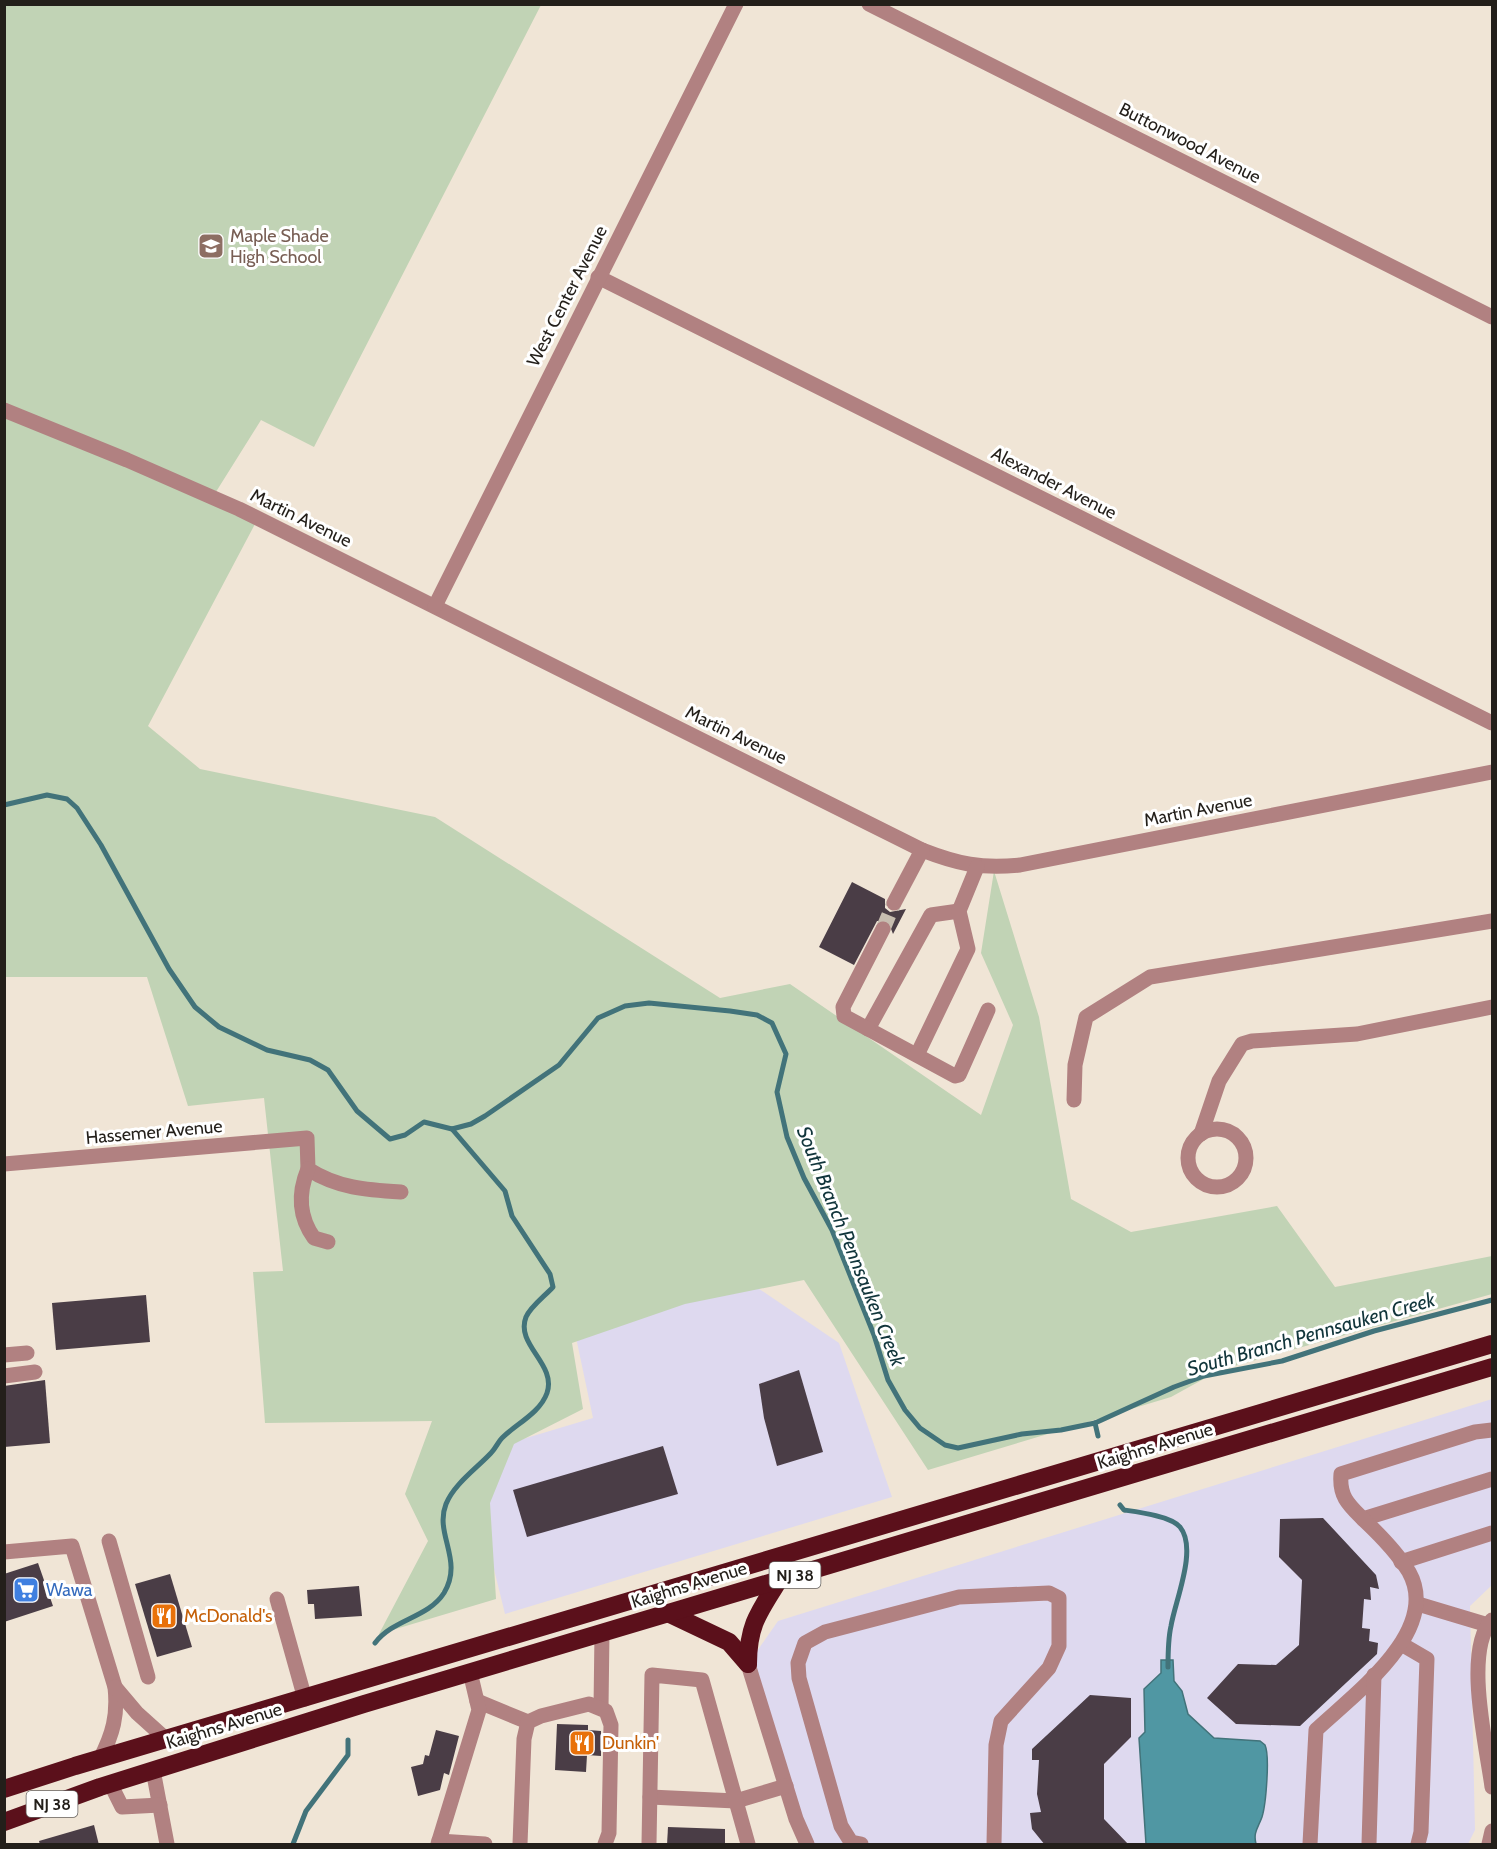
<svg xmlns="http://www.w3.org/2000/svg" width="1497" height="1849" viewBox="0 0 1497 1849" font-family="Cabin,sans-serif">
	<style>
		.commercial { fill: #ded9ef }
		.green { fill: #c1d3b5 }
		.water { fill: #5097a3; stroke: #42737a; stroke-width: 1.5 }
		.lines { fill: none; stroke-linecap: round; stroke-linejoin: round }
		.stream { stroke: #42737a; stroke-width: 5 }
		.building { fill: #4a3d46 }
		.minor-tunnel { stroke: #c7bdb0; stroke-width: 15; stroke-dasharray: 15 8; stroke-linecap: butt }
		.minor { stroke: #b18181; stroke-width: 15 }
		.highway { stroke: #5b101b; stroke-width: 18 }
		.labels { text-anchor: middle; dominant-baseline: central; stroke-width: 6; stroke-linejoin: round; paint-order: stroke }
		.shield { fill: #fff; stroke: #65625f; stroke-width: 1.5 }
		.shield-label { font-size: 16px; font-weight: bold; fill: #231f1a }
		.street-label { font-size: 18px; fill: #231f1a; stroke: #fff }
		.education-label { font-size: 18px; fill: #785e54; stroke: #fff; text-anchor: start }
		.shop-label { font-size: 18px; fill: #366cbe; stroke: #fff; text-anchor: start }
		.food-label { font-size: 18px; fill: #c56008; stroke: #fff; text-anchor: start }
		.water-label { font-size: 20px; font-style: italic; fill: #11353b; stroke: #fff }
	</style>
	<rect width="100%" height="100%" fill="#f0e5d6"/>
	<!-- commercial -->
	<g class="commercial">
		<polygon points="746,1280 839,1343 892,1497 505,1614 479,1508 506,1444 593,1418 574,1328"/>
		<polygon points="1492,1399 1492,1585 1470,1606 1475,1830 1468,1844 807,1844 748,1664 778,1621"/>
	</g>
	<!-- green -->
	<polygon class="green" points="5,5 541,5 314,447 261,420 214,495 255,524 148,726 200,769 435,817 720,998 790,984 981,1115 1013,1025 981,953 994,871 1039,1017 1071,1199 1131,1232 1277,1206 1335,1287 1492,1256 1492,1294 1220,1370 1171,1397 928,1470 804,1280 685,1304 572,1343 583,1409 514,1444 490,1503 496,1599 379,1634 428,1541 405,1494 432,1421 265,1423 253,1272 283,1271 264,1098 188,1106 147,977 5,977"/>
	<!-- water -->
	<path class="water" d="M 1161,1660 L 1173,1660 L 1174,1681 L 1182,1691 L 1188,1714 L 1214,1738 L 1260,1741 L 1265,1745 C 1270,1756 1266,1804 1262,1817 C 1258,1828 1253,1832 1256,1844 L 1146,1844 L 1139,1738 L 1145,1732 L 1144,1689 L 1161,1673 Z"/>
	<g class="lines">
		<!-- stream -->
		<g class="stream">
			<polyline points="4,805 47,795 67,799 77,808 101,845 169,969 195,1007 219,1027 267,1050 310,1060 328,1070 357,1111 390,1139 405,1135 424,1122 452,1129 471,1124 485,1116 559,1065 598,1018 625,1006 649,1003 730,1011 757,1015 772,1023 786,1054 777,1092 787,1137 804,1178 832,1230 874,1335 888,1380 905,1410 920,1428 945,1445 958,1448 1022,1434 1061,1430 1095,1423 1174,1387 1204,1376 1282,1361 1374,1331 1492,1300"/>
			<polyline points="1095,1423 1098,1436"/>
			<path d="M 1120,1505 L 1124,1510 C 1138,1512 1171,1516 1180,1527 C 1198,1549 1175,1601 1171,1626 C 1168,1639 1168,1653 1168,1667"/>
			<path d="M 375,1643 C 393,1619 428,1618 444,1593 C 464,1560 434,1534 446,1504 C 454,1484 477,1468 491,1453 C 496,1448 498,1442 502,1438 C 516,1424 540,1413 547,1393 C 557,1364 515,1345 526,1317 C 531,1306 545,1296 553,1287 L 550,1274 L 512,1216 L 505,1191 L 452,1129"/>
			<polyline points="293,1844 306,1811 348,1755 348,1740"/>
		</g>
	</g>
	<!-- building -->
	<g class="building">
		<polygon points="852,882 885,899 885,908 890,912 906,909 893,934 888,921 877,921 854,965 819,947"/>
		<polygon points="146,1295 150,1342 56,1350 52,1303"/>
		<polygon points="799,1370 823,1452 777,1466 764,1418 759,1384"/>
		<polygon points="45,1380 50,1443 4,1447 4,1386"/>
		<polygon points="663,1446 678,1494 527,1537 513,1490"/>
		<polygon points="1323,1518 1376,1575 1379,1589 1370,1587 1371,1600 1364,1599 1362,1628 1370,1629 1369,1641 1378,1643 1377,1654 1300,1726 1236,1724 1207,1698 1238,1664 1276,1665 1299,1645 1302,1580 1279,1557 1280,1519"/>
		<polygon points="38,1563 53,1606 4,1622 4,1574"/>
		<polygon points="170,1574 192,1647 157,1657 135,1584"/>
		<polygon points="359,1586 362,1616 315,1619 314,1604 308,1604 307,1590"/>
		<polygon points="1090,1695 1131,1698 1131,1737 1104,1764 1104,1819 1129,1845 1045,1845 1032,1829 1030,1813 1041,1812 1037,1794 1039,1760 1032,1760 1032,1749"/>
		<polygon points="557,1724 588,1725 588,1730 601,1731 601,1756 587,1755 586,1772 555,1770"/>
		<polygon points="436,1730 459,1736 450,1771 449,1775 444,1773 440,1790 418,1796 411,1767 423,1764 425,1755 429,1756"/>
		<polygon points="94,1825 99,1845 40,1845 39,1841"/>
		<polygon points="668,1827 725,1829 725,1845 667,1845"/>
	</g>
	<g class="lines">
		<!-- minor-tunnel -->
		<polyline class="minor-tunnel" points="883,929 894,903"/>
		<!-- minor -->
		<g class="minor">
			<polyline points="869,4 1492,317"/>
			<polyline points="598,277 1492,723"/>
			<path d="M 4,410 L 127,460 L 239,509 L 922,850 C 958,864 981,869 1020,865 L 1492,772"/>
			<polyline points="435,606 736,4"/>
			<polyline points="894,903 922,850"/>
			<polyline points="959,911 931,915 868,1029 955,1076 959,1075 988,1010"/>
			<polyline points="868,1029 844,1016 843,1007 883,929"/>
			<polyline points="917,1055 968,949 959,911 977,867"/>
			<polyline points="1074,1100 1075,1065 1086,1017 1150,977 1492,921"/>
			<circle cx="1217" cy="1158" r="29"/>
			<polyline points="1201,1134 1219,1081 1242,1044 1252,1041 1357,1034 1492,1007"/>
			<path d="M 4,1164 L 307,1138 L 308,1169 C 337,1188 367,1190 401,1192"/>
			<path d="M 308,1169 C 298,1193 299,1217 314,1238 L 328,1242"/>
			<polyline points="4,1355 27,1353"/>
			<polyline points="4,1376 35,1372"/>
			<polyline points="1363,1519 1492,1479"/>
			<polyline points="109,1541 148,1677"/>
			<path d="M 4,1552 L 72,1546 L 115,1687 C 118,1715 113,1734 100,1759"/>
			<polyline points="1401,1562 1492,1533"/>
			<polyline points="277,1599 305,1699"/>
			<polyline points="1418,1604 1488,1625"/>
			<path d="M 1492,1620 C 1463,1650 1487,1748 1492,1787"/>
			<polyline points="1403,1645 1427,1659 1421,1832 1418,1844"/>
			<polyline points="748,1664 796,1819 807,1844"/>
			<polyline points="115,1687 137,1713 167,1740"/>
			<polyline points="477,1701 528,1722"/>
			<polyline points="601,1708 602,1632"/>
			<polyline points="153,1770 167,1844"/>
			<polyline points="110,1783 122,1807 160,1805"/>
			<polyline points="650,1797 736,1801 786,1786"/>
			<polyline points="439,1841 485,1844"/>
			<polyline points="438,1844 479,1710 470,1672"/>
			<polyline points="520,1844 524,1739 528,1722 541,1716 589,1704 606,1711 611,1725 609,1833 605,1844"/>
			<polyline points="649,1844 652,1675 702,1680 748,1844"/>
			<polyline points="861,1844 851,1842 841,1826 799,1678 798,1663 805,1643 825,1632 959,1597 1049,1593 1059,1598 1059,1646 1049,1668 1001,1721 996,1745 994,1844"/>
			<path d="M 1310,1844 L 1316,1730 C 1353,1695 1442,1631 1409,1572 C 1397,1552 1381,1536 1364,1520 C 1349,1505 1339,1497 1341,1474 L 1475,1432 L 1492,1430"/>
			<polyline points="1369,1844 1374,1675"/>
			<polyline points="1489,1844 1492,1831"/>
		</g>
		<!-- highway -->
		<g class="highway">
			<polyline points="668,1613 729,1642 748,1664"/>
			<path d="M 748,1664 C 748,1625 759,1612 779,1580"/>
			<polyline points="4,1789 75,1766 1492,1344"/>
			<polyline points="4,1822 100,1787 364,1704 1492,1367"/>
		</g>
	</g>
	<!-- icons -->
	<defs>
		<g id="school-square" transform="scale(1.35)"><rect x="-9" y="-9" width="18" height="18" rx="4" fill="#8d6e63" stroke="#fff"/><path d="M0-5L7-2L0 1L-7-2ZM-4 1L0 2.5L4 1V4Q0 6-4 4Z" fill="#fff"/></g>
		<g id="supermarket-square" transform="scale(1.35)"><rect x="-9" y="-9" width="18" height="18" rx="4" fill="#3f7fe0" stroke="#fff"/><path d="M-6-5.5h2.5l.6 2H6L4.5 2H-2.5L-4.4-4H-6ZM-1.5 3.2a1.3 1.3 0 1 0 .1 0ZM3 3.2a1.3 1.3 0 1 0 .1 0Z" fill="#fff"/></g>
		<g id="restaurant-square" transform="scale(1.35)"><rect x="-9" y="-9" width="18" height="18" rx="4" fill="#e8710a" stroke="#fff"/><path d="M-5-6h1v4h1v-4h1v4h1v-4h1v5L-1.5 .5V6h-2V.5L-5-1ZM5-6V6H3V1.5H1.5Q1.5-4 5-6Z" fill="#fff"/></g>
	</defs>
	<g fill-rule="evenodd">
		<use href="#school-square" x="211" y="246"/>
		<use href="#supermarket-square" x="26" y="1590"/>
		<use href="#restaurant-square" x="164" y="1616"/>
		<use href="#restaurant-square" x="582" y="1743"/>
	</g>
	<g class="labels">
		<!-- shield labels -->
		<g class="shield">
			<rect x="769.5" y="1562" width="51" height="26" rx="4.5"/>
			<rect x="26.5" y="1791" width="51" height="26" rx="4.5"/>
		</g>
		<g class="shield-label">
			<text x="795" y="1575">NJ 38</text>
			<text x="52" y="1804">NJ 38</text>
		</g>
		<!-- street labels -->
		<g class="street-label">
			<text transform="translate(1190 143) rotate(27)">Buttonwood Avenue</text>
			<text transform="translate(567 296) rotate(-63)">West Center Avenue</text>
			<text transform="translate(1054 483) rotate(27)">Alexander Avenue</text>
			<text transform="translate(301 518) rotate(26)">Martin Avenue</text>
			<text transform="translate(736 735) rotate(26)">Martin Avenue</text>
			<text transform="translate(1198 810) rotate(-11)">Martin Avenue</text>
			<text transform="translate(154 1132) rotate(-5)">Hassemer Avenue</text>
			<text transform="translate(1155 1446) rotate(-17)">Kaighns Avenue</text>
			<text transform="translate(689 1585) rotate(-17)">Kaighns Avenue</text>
			<text transform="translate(224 1726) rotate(-17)">Kaighns Avenue</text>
		</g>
		<!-- education labels -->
		<g class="education-label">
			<text x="230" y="236">Maple Shade<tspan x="230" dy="21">High School</tspan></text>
		</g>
		<!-- shop labels -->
		<g class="shop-label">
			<text x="46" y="1590">Wawa</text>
		</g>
		<!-- food labels -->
		<g class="food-label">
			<text x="184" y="1616">McDonald's</text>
			<text x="602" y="1743">Dunkin'</text>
		</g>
		<!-- water labels -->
		<g class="water-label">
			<text transform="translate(851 1246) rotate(68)">South Branch Pennsauken Creek</text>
			<text transform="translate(1311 1334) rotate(-16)">South Branch Pennsauken Creek</text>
		</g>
	</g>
	<!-- border -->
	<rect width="1497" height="1849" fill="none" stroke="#231f1a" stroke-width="12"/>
</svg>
